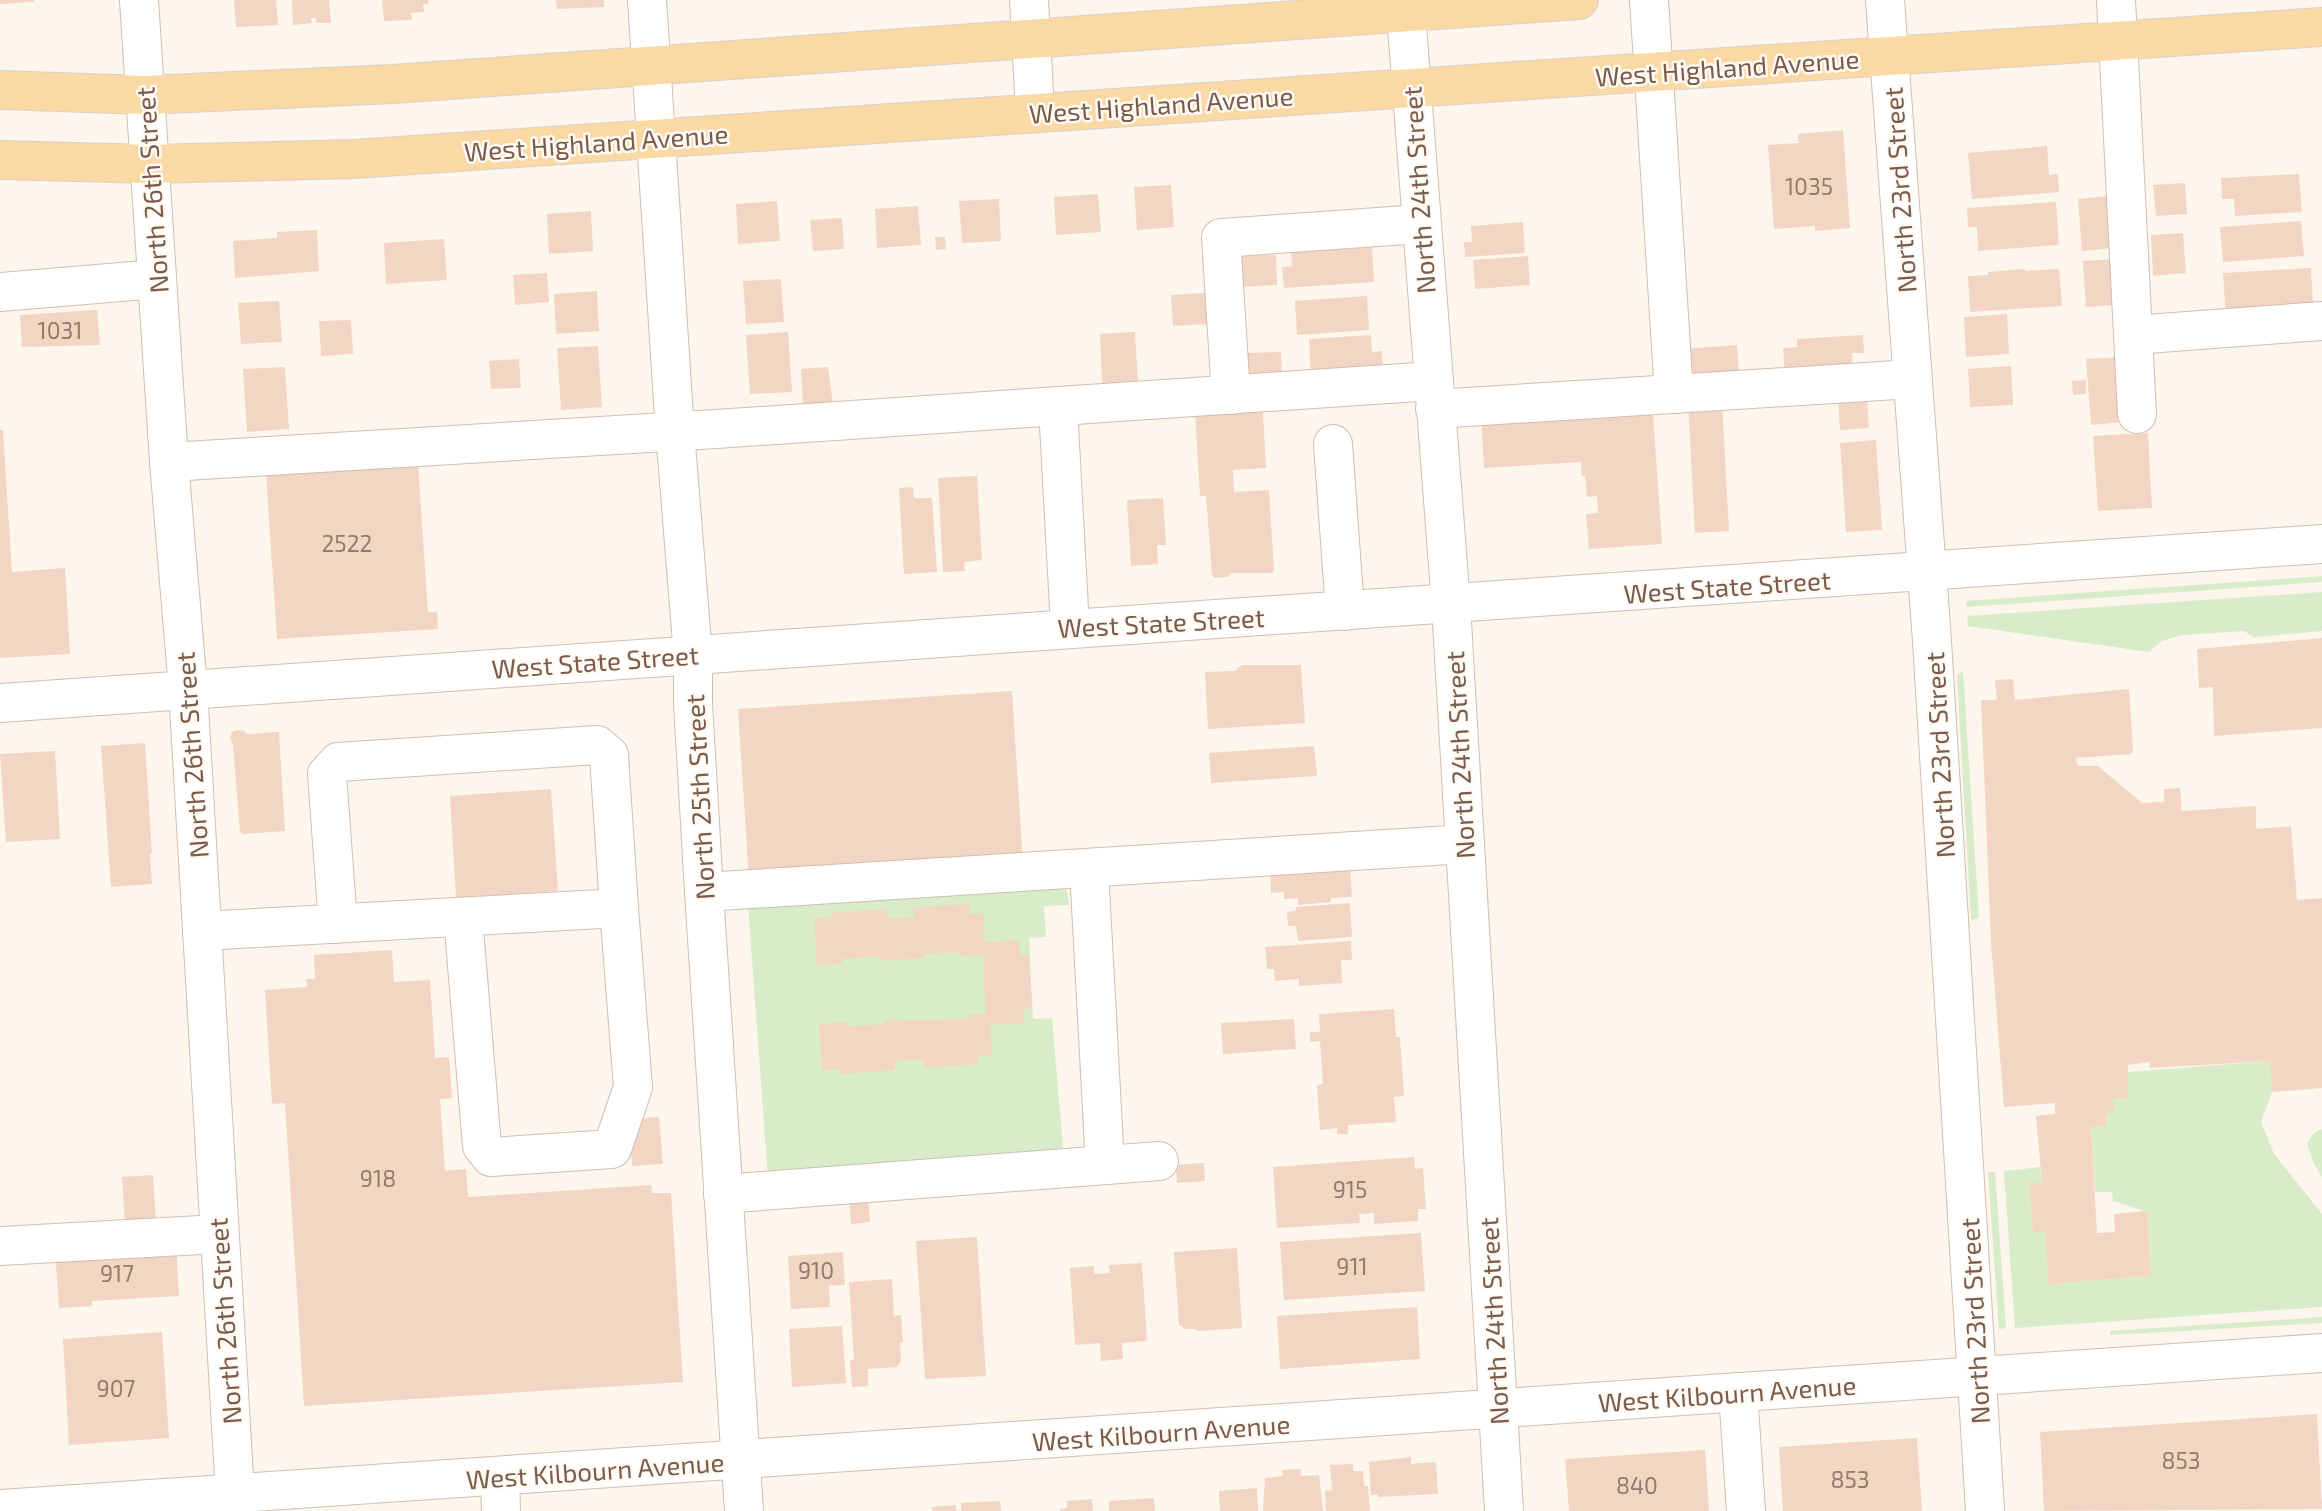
<svg xmlns="http://www.w3.org/2000/svg" width="2322" height="1511" viewBox="0 0 2322 1511" font-family="'Exo 2',sans-serif">
	<style>
		.green { fill: #d8ecc9 }
		.building { fill: #f3d5c3 }
		.lines { fill: none; stroke-linecap: round; stroke-linejoin: round }
		.minor-casing { stroke: #d1beb0; stroke-width: 40 }
		.major-casing { stroke: #dad1cd; stroke-width: 40 }
		.minor { stroke: #fff; stroke-width: 38 }
		.major { stroke: #fbd9a5; stroke-width: 38 }
		.labels { text-anchor: middle; dominant-baseline: central; stroke-width: 5; stroke-linejoin: round; paint-order: stroke }
		.number-label { font-size: 23px; fill: #987a6a }
		.street-label { font-size: 26px; fill: #7a5c4d; stroke: #fffaf3 }
	</style>
	<rect width="100%" height="100%" fill="#fdf6ec"/>
	<!-- green -->
	<g class="green">
		<polygon points="2322,576 2322,582 1967,607 1966,601"/>
		<polygon points="2322,592 2322,631 2254,637 2244,631 2181,635 2162,641 2149,652 1968,626 1967,616"/>
		<polygon points="1963,671 1979,918 1971,920 1957,676"/>
		<polygon points="1044,886 1067,890 1069,905 1044,906 1046,937 1029,938 1033,1019 1052,1018 1064,1159 768,1178 748,905"/>
		<polygon points="2270,1061 2272,1092 2261,1122 2274,1154 2322,1214 2322,1307 2015,1328 2004,1171 2040,1167 2042,1183 2029,1184 2033,1232 2045,1232 2048,1284 2151,1276 2147,1212 2113,1201 2112,1192 2095,1192 2091,1127 2107,1126 2106,1113 2113,1113 2113,1099 2128,1098 2128,1072"/>
		<polygon points="2322,1129 2322,1177 2314,1164 2307,1143 2314,1133"/>
		<polygon points="1988,1172 1995,1172 2006,1328 1999,1329"/>
		<polygon points="2322,1317 2322,1323 2110,1335 2110,1331"/>
	</g>
	<!-- building -->
	<g class="building">
		<polygon points="0,0 34,0 34,2 0,4"/>
		<polygon points="234,0 276,0 278,25 236,27"/>
		<polygon points="292,0 329,0 331,23 316,23 316,18 311,18 312,23 293,25"/>
		<polygon points="382,0 428,0 429,4 423,4 424,12 411,13 412,20 384,21"/>
		<polygon points="556,0 604,0 604,7 557,9"/>
		<polygon points="1843,130 1850,228 1815,231 1815,226 1774,229 1768,145 1799,143 1798,134"/>
		<polygon points="2047,146 2049,175 2058,174 2059,192 1972,199 1968,153"/>
		<polygon points="2299,174 2302,212 2235,216 2234,199 2222,199 2221,178"/>
		<polygon points="2185,183 2187,214 2156,216 2153,185"/>
		<polygon points="1171,185 1174,227 1137,230 1134,187"/>
		<polygon points="1098,194 1101,232 1056,235 1054,197"/>
		<polygon points="2108,196 2112,248 2082,251 2078,199"/>
		<polygon points="999,199 1001,241 962,243 959,201"/>
		<polygon points="777,201 780,241 738,244 736,204"/>
		<polygon points="2056,202 2059,245 1978,251 1977,227 1968,227 1967,208"/>
		<polygon points="918,206 921,245 877,248 875,209"/>
		<polygon points="591,211 593,251 549,254 547,214"/>
		<polygon points="842,218 844,249 813,251 810,220"/>
		<polygon points="2301,221 2304,256 2223,262 2220,227"/>
		<polygon points="1523,222 1525,253 1465,257 1464,242 1472,242 1471,226"/>
		<polygon points="317,230 319,271 235,278 233,241 277,238 277,232"/>
		<polygon points="2183,233 2186,273 2153,276 2151,235"/>
		<polygon points="935,237 945,237 946,249 936,250"/>
		<polygon points="444,239 447,280 386,284 384,243"/>
		<polygon points="1372,246 1374,282 1284,288 1282,267 1292,266 1291,251"/>
		<polygon points="1276,255 1277,285 1242,287 1240,256"/>
		<polygon points="1528,256 1530,285 1475,289 1473,260"/>
		<polygon points="2113,259 2116,305 2086,307 2083,261"/>
		<polygon points="2311,268 2313,303 2226,319 2223,273"/>
		<polygon points="2025,269 2025,271 2059,269 2062,306 1970,312 1968,276 1988,275 1988,272"/>
		<polygon points="547,273 549,302 515,305 513,275"/>
		<polygon points="781,279 784,322 746,324 743,281"/>
		<polygon points="597,291 599,331 556,334 554,294"/>
		<polygon points="1206,293 1208,324 1173,326 1171,295"/>
		<polygon points="1367,296 1369,330 1297,335 1295,301"/>
		<polygon points="279,301 282,342 241,344 238,303"/>
		<polygon points="97,310 100,345 22,347 20,315"/>
		<polygon points="2007,314 2009,354 1966,357 1964,317"/>
		<polygon points="351,320 353,354 321,356 319,321"/>
		<polygon points="788,332 792,392 750,394 746,335"/>
		<polygon points="1135,332 1138,383 1102,384 1100,334"/>
		<polygon points="1371,335 1372,352 1382,351 1383,374 1311,377 1309,339"/>
		<polygon points="1863,335 1864,353 1852,353 1853,372 1785,377 1783,348 1797,347 1797,339"/>
		<polygon points="1737,345 1739,375 1683,379 1681,349"/>
		<polygon points="598,346 602,407 561,410 557,348"/>
		<polygon points="1281,352 1282,378 1248,380 1247,353"/>
		<polygon points="2119,357 2123,422 2091,425 2086,359"/>
		<polygon points="519,359 521,388 491,389 489,361"/>
		<polygon points="2011,366 2013,405 1970,407 1968,369"/>
		<polygon points="285,367 289,429 247,432 243,369"/>
		<polygon points="828,367 833,405 803,406 801,369"/>
		<polygon points="2086,380 2086,394 2073,395 2072,381"/>
		<polygon points="1867,398 1869,428 1840,430 1838,400"/>
		<polygon points="1722,402 1729,531 1695,533 1688,404"/>
		<polygon points="1230,410 1230,414 1263,412 1266,468 1233,470 1234,492 1269,490 1274,571 1270,573 1232,573 1227,577 1215,578 1212,575 1206,496 1200,496 1195,412"/>
		<polygon points="1653,413 1662,544 1589,549 1586,514 1598,513 1597,496 1587,497 1585,476 1582,476 1581,462 1484,468 1481,417"/>
		<polygon points="0,430 3,430 12,572 65,568 70,654 0,658"/>
		<polygon points="2148,433 2152,508 2098,511 2093,436"/>
		<polygon points="1876,440 1882,530 1846,532 1840,443"/>
		<polygon points="418,464 428,612 437,612 438,629 277,639 266,474"/>
		<polygon points="977,476 982,560 964,562 965,571 943,572 938,478"/>
		<polygon points="913,487 914,498 932,498 937,572 904,574 899,488"/>
		<polygon points="1163,498 1166,545 1157,545 1158,564 1131,566 1127,500"/>
		<polygon points="2322,638 2322,728 2214,736 2213,687 2199,688 2197,649"/>
		<polygon points="1242,665 1301,665 1305,723 1208,729 1205,672 1235,671"/>
		<polygon points="2013,679 2015,700 2129,689 2133,749 2131,754 2076,758 2078,766 2098,766 2142,803 2164,802 2164,789 2180,788 2182,811 2256,806 2256,829 2291,826 2297,900 2322,898 2322,1088 2272,1092 2270,1061 2150,1068 2149,1062 2128,1065 2128,1098 2113,1099 2114,1113 2106,1113 2107,1126 2091,1127 2097,1233 2115,1232 2114,1214 2147,1211 2151,1276 2048,1284 2045,1232 2033,1232 2029,1183 2042,1183 2036,1116 2055,1114 2055,1103 2004,1107 1991,942 1981,700 1997,700 1995,680"/>
		<polygon points="1012,691 1023,863 749,881 738,709"/>
		<polygon points="237,730 244,731 247,734 279,732 285,831 244,834 240,832 233,745 230,738 232,732"/>
		<polygon points="145,743 152,853 150,853 152,884 111,887 101,746"/>
		<polygon points="1314,746 1317,776 1211,783 1209,753"/>
		<polygon points="55,751 60,839 6,842 0,754"/>
		<polygon points="551,789 558,891 456,898 450,796"/>
		<polygon points="1350,866 1352,897 1331,898 1331,902 1298,905 1298,898 1284,899 1284,892 1271,893 1270,869"/>
		<polygon points="1350,903 1352,937 1298,941 1296,926 1288,926 1287,912 1296,911 1296,907"/>
		<polygon points="969,904 969,914 983,913 985,942 1019,940 1020,956 1029,955 1032,1008 1023,1009 1024,1023 990,1025 992,1055 978,1056 978,1064 924,1068 924,1059 895,1061 895,1070 841,1074 841,1069 822,1070 819,1024 848,1022 848,1027 884,1024 884,1021 969,1019 968,1015 986,1013 983,955 959,956 959,952 924,954 924,958 880,961 879,956 842,959 842,964 817,965 814,919 831,918 831,913 887,909 888,918 914,917 913,908"/>
		<polygon points="1351,941 1352,960 1341,960 1342,983 1299,986 1299,979 1275,981 1274,969 1267,969 1265,947"/>
		<polygon points="392,950 394,982 430,980 435,1058 449,1057 452,1098 440,1099 445,1171 466,1169 468,1197 651,1185 652,1193 671,1193 683,1382 304,1406 285,1103 272,1104 265,990 307,987 306,979 315,979 314,955"/>
		<polygon points="1394,1009 1396,1037 1400,1037 1404,1096 1394,1097 1396,1122 1348,1125 1348,1134 1337,1134 1337,1128 1320,1130 1317,1085 1323,1084 1320,1041 1310,1042 1310,1032 1320,1032 1319,1014"/>
		<polygon points="1294,1019 1296,1049 1223,1054 1221,1023"/>
		<polygon points="659,1117 663,1164 632,1166 629,1119"/>
		<polygon points="1414,1157 1415,1169 1423,1168 1426,1209 1418,1209 1418,1221 1374,1224 1374,1213 1359,1214 1360,1223 1277,1228 1273,1167"/>
		<polygon points="1204,1163 1205,1181 1177,1183 1176,1165"/>
		<polygon points="153,1175 156,1223 125,1225 122,1177"/>
		<polygon points="868,1196 870,1222 851,1224 849,1198"/>
		<polygon points="1421,1233 1425,1291 1284,1300 1280,1242"/>
		<polygon points="977,1237 986,1376 925,1379 916,1241"/>
		<polygon points="176,1243 179,1296 92,1301 92,1306 59,1308 55,1251"/>
		<polygon points="1237,1248 1242,1328 1197,1331 1196,1329 1186,1329 1179,1325 1174,1252"/>
		<polygon points="843,1252 845,1285 829,1286 830,1307 791,1309 788,1256"/>
		<polygon points="1142,1263 1147,1341 1122,1343 1123,1359 1101,1361 1100,1343 1075,1345 1070,1268 1094,1266 1094,1274 1110,1273 1109,1265"/>
		<polygon points="892,1279 894,1316 901,1315 903,1343 900,1342 901,1361 897,1367 868,1369 868,1386 852,1387 850,1360 854,1360 849,1282"/>
		<polygon points="1417,1307 1420,1359 1280,1369 1277,1316"/>
		<polygon points="842,1326 846,1383 792,1387 789,1329"/>
		<polygon points="162,1332 169,1438 69,1445 63,1339"/>
		<polygon points="2317,1414 2322,1509 2044,1511 2040,1432"/>
		<polygon points="1917,1438 1922,1511 1783,1511 1779,1447"/>
		<polygon points="1705,1450 1709,1511 1569,1511 1565,1459"/>
		<polygon points="1411,1457 1411,1464 1436,1462 1438,1494 1378,1497 1378,1494 1371,1495 1369,1462"/>
		<polygon points="1353,1464 1353,1471 1363,1471 1364,1486 1368,1486 1370,1511 1326,1511 1325,1491 1332,1490 1330,1465"/>
		<polygon points="1301,1469 1301,1476 1319,1475 1323,1511 1263,1511 1265,1478 1283,1476 1282,1470"/>
		<polygon points="1257,1488 1258,1511 1220,1511 1219,1491"/>
		<polygon points="1154,1498 1155,1511 1109,1511 1109,1501"/>
		<polygon points="1092,1499 1093,1511 1060,1511 1060,1509 1067,1508 1067,1501"/>
		<polygon points="1000,1501 1001,1511 961,1511 961,1503"/>
		<polygon points="956,1505 956,1511 932,1511 932,1507"/>
	</g>
	<g class="lines">
		<!-- minor casing -->
		<g class="minor-casing">
			<g id="minor">
				<polyline points="139,0 169,462 188,689 236,1511"/>
				<polyline points="647,0 675,432 693,655 693,703 704,892 744,1511"/>
				<polyline points="1029,0 1035,112"/>
				<polyline points="1405,0 1451,605 1504,1511"/>
				<polyline points="1649,0 1674,394"/>
				<polyline points="1885,0 1932,641 1985,1511"/>
				<polyline points="2116,0 2137,414"/>
				<polyline points="0,292 157,279"/>
				<polyline points="2133,335 2322,321"/>
				<polyline points="1231,395 1221,238 1421,224"/>
				<polyline points="1058,407 1070,627"/>
				<polyline points="1435,409 1912,379"/>
				<polyline points="1333,444 1345,611"/>
				<polyline points="169,462 716,429 1433,381"/>
				<path d="M 0,703 C 774,644 1548,600 2322,544"/>
				<polyline points="1089,869 1105,1165"/>
				<polyline points="704,892 1465,844"/>
				<polyline points="463,917 482,1146 491,1157 612,1149 633,1087 619,908"/>
				<path d="M 202,931 C 341,923 480,916 619,908 L 609,755 L 597,745 L 338,762 L 327,774 L 338,924"/>
				<polyline points="723,1194 1159,1161"/>
				<polyline points="0,1246 219,1234"/>
				<polyline points="1738,1392 1746,1511"/>
				<polyline points="500,1476 501,1511"/>
				<polyline points="0,1509 2322,1353"/>
			</g>
		</g>
		<!-- major casing -->
		<g class="major-casing">
			<g id="major">
				<polyline points="0,90 145,95 393,84 1579,0"/>
				<polyline points="0,160 149,164 354,159 2322,27"/>
			</g>
		</g>
		<!-- minor -->
		<use href="#minor" class="minor"/>
		<!-- major -->
		<use href="#major" class="major"/>
	</g>
	<g class="labels">
		<!-- number labels -->
		<g class="number-label">
			<text x="1809" y="186">1035</text>
			<text x="60" y="330">1031</text>
			<text x="347" y="543">2522</text>
			<text x="378" y="1178">918</text>
			<text x="1350" y="1189">915</text>
			<text x="1352" y="1266">911</text>
			<text x="816" y="1270">910</text>
			<text x="117" y="1273">917</text>
			<text x="116" y="1388">907</text>
			<text x="2181" y="1460">853</text>
			<text x="1850" y="1479">853</text>
			<text x="1637" y="1485">840</text>
		</g>
		<!-- street labels -->
		<g class="street-label">
			<text transform="translate(1727 67) rotate(-4)">West Highland Avenue</text>
			<text transform="translate(1161 104) rotate(-4)">West Highland Avenue</text>
			<text transform="translate(596 142) rotate(-4)">West Highland Avenue</text>
			<text transform="translate(151 190) rotate(-94)">North 26th Street</text>
			<text transform="translate(1418 190) rotate(-94)">North 24th Street</text>
			<text transform="translate(1899 190) rotate(-94)">North 23rd Street</text>
			<text transform="translate(1727 586) rotate(-4)">West State Street</text>
			<text transform="translate(1161 622) rotate(-3)">West State Street</text>
			<text transform="translate(595 661) rotate(-4)">West State Street</text>
			<text transform="translate(191 755) rotate(-94)">North 26th Street</text>
			<text transform="translate(1459 755) rotate(-93)">North 24th Street</text>
			<text transform="translate(1939 755) rotate(-93)">North 23rd Street</text>
			<text transform="translate(699 797) rotate(-93)">North 25th Street</text>
			<text transform="translate(224 1321) rotate(-94)">North 26th Street</text>
			<text transform="translate(1493 1321) rotate(-93)">North 24th Street</text>
			<text transform="translate(1974 1321) rotate(-93)">North 23rd Street</text>
			<text transform="translate(1727 1393) rotate(-4)">West Kilbourn Avenue</text>
			<text transform="translate(1161 1432) rotate(-4)">West Kilbourn Avenue</text>
			<text transform="translate(595 1470) rotate(-4)">West Kilbourn Avenue</text>
		</g>
	</g>
</svg>
